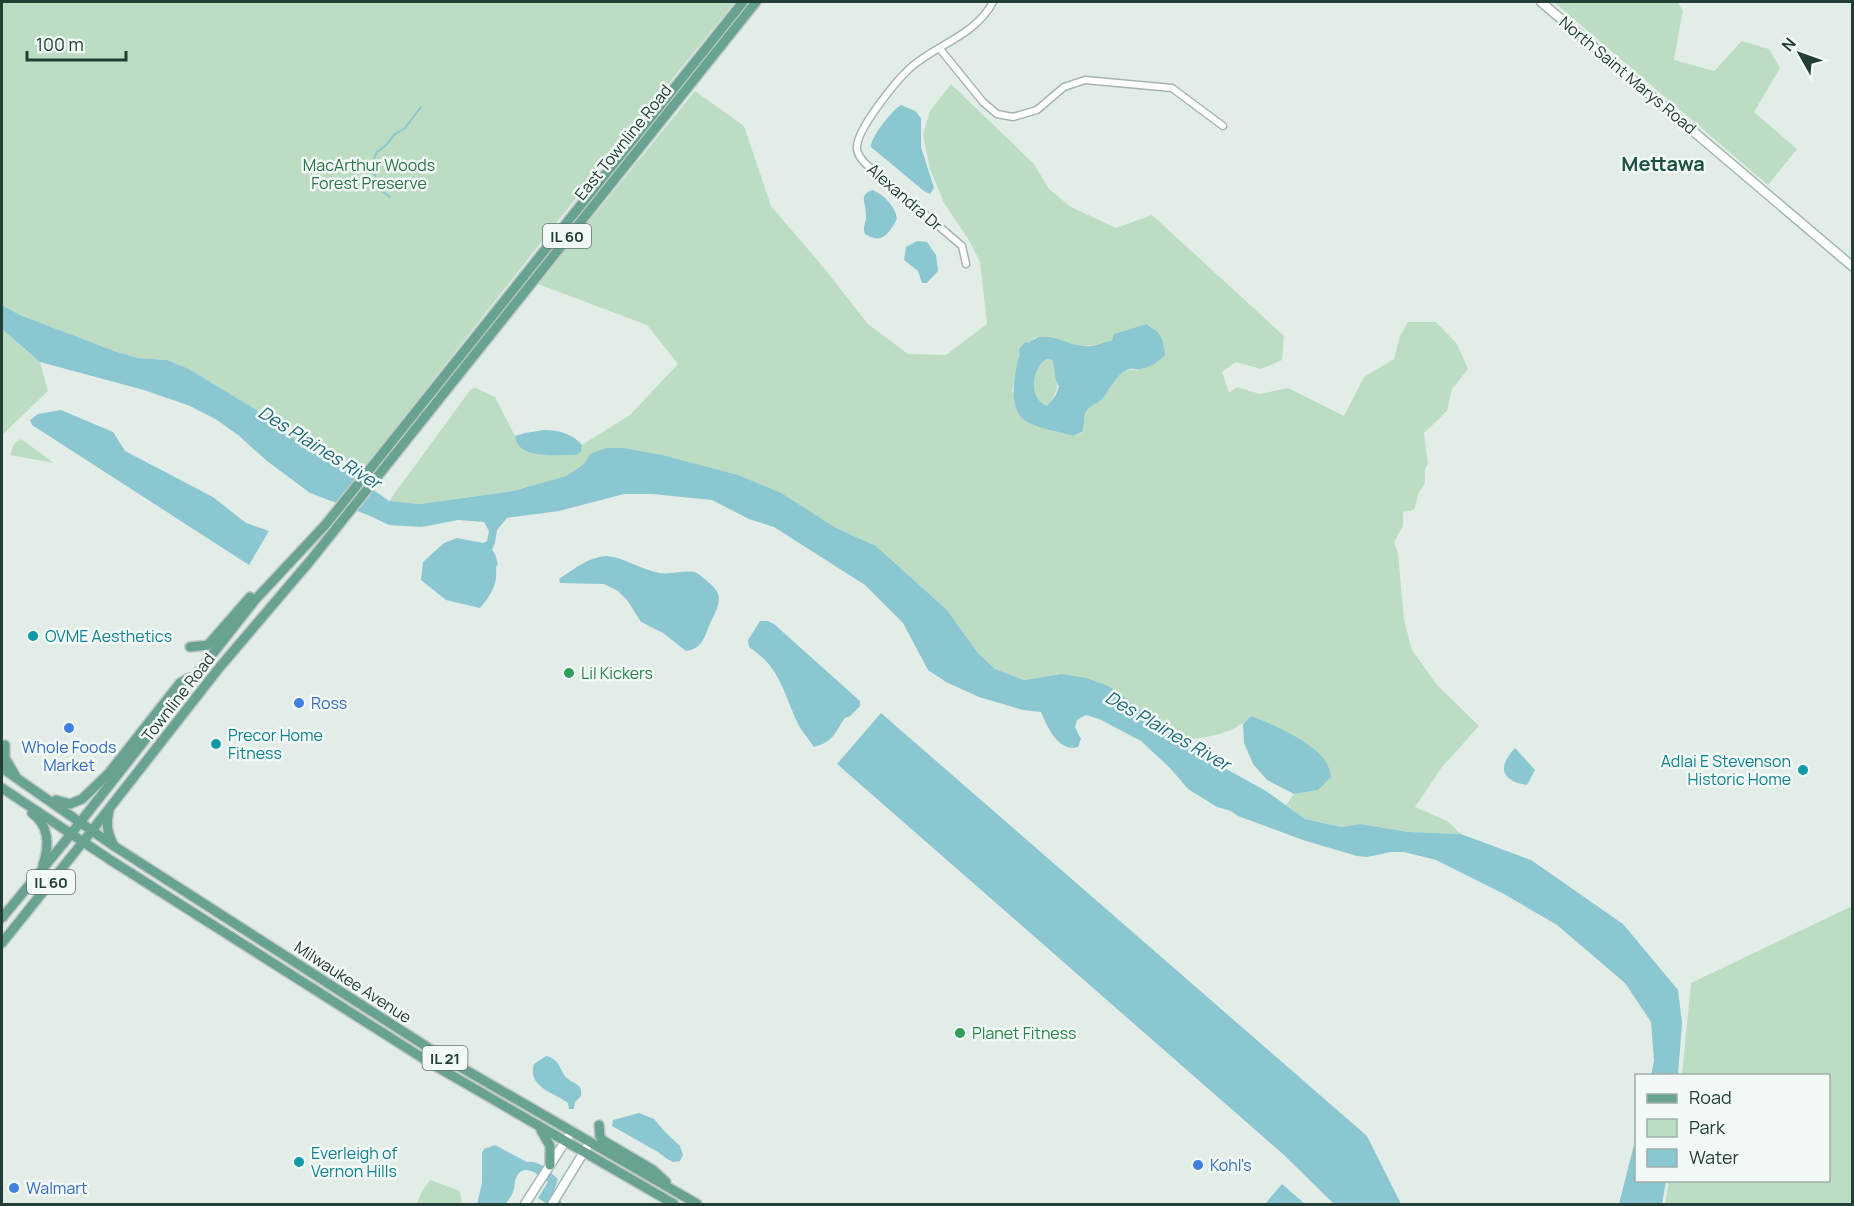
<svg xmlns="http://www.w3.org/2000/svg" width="1854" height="1206" viewBox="0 0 1854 1206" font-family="Manrope,sans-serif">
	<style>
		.green { fill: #bcddc4; fill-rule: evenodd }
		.water { fill: #8bc7d1; fill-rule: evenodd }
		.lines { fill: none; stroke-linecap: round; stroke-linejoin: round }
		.stream { stroke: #8bc7d1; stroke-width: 2 }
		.street-casing { stroke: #a5b5af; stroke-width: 9 }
		.secondary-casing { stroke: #a1b8b0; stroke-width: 11 }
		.primary-casing { stroke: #c1c9c7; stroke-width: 12 }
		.street { stroke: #fff; stroke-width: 6 }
		.secondary { stroke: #fff; stroke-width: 8 }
		.primary { stroke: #67a292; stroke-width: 9 }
		.culture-dot { fill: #0f9aa8; stroke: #f3f9f6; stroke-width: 2 }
		.leisure-dot { fill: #2e9e5b; stroke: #f3f9f6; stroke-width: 2 }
		.shop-dot { fill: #3f7fe0; stroke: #f3f9f6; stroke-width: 2 }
		.labels { text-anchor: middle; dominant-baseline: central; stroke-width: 5; stroke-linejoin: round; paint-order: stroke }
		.shield { fill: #f3f9f6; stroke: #617670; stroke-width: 1.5 }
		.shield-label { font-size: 15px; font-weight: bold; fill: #223e36 }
		.street-label { font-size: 16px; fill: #223e36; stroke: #f3f9f6 }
		.park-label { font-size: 16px; fill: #2d7448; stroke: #f3f9f6 }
		.culture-label { font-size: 16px; fill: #0d838f; stroke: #f3f9f6; text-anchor: start }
		.leisure-label { font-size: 16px; fill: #27864d; stroke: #f3f9f6; text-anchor: start }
		.shop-label { font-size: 16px; fill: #366cbe; stroke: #f3f9f6; text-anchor: start }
		.water-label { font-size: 18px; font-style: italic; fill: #1d6b7a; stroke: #f3f9f6 }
		.quarter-label { font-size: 20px; font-weight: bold; fill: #1e5043; stroke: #f3f9f6 }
	</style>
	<rect width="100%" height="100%" fill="#e3ede8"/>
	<!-- green -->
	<g class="green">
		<polygon points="2,2 735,2 606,160 362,470 353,475 276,427 255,409 189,369 167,360 138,358 117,352 20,315 2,305"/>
		<polygon points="1554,2 1677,2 1683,10 1674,60 1714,71 1742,41 1769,49 1780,68 1754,112 1797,149 1768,185"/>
		<path d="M 951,84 L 1034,164 L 1049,189 L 1071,207 L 1116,228 L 1152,215 L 1284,336 L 1282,360 L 1261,369 L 1236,362 L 1222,372 L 1229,393 L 1237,387 L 1260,394 L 1288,388 L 1344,416 L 1364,377 L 1394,359 L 1400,336 L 1408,322 L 1436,322 L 1457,344 L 1468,369 L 1452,389 L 1447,411 L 1424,433 L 1428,464 L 1425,469 L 1425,483 L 1419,492 L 1414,510 L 1403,512 L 1403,526 L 1394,542 L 1398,553 L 1404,620 L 1412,650 L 1437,685 L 1479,726 L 1442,767 L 1415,807 L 1447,821 L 1461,834 L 1409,832 L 1360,824 L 1341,827 L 1305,819 L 1286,805 L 1294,794 L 1318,790 L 1251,716 C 1234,734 1206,738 1182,740 L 1149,713 L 1135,707 L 1120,693 L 1061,674 L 1024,680 L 995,669 L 978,653 L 947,610 L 876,546 L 836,528 L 590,454 L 584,464 L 566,476 L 513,491 L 420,504 L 389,501 L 471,389 L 476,388 L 495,397 L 515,436 L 516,441 L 528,452 L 576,455 L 581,451 L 582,445 L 630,415 L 678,364 L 647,325 L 538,284 L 695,91 L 744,126 L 771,206 L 824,268 L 868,324 L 908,354 L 946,355 L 987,324 L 980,262 L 970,242 L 944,203 L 930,169 L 923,135 L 930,111 ZM 1147,324 L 1150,328 L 1138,370 C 1118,366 1113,388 1101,400 C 1097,404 1090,405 1086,410 C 1082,417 1086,424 1082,433 L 1073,436 L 1029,423 L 1012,391 L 1018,359 L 1034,338 L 1084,346 L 1102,344 Z"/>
		<polygon points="2,329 40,362 48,391 2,435"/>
		<path d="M 1046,359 L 1052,360 C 1060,379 1060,391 1047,406 C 1044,404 1041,403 1039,400 C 1029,389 1035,366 1046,359 Z"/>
		<polygon points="21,439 54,463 10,455 14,444"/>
		<polygon points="1852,906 1852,1204 1665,1204 1669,1181 1828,1180 1828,1076 1682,1075 1691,983"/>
		<polygon points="430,1180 460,1191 462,1204 417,1204 422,1191"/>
	</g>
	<!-- water -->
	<g class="water">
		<path d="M 901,105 L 915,111 L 921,118 L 921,147 L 934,188 L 930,194 L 924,191 L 871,147 C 870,138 893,109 901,105 Z"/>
		<path d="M 873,190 C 885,196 894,205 897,218 C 895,224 887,237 880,238 C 876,240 869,236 865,234 C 862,226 867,222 866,214 C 866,203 858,194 873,190 Z"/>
		<polygon points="917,241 927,242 936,255 938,271 927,283 922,283 918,271 904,260 906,247"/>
		<path d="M 2,305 L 20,315 L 117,352 L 138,358 L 167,360 L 189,369 L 255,409 L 276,427 L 353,475 L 389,501 L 420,504 L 513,491 L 566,476 L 584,464 L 590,454 L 606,448 L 623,448 L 662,455 L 738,475 L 781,493 L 836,528 L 876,546 L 947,610 L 978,653 L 995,669 L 1024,680 L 1061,674 L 1086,678 L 1108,686 L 1120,693 L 1135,707 L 1149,713 L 1203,756 L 1266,791 L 1305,819 L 1341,827 L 1360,824 L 1409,832 L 1461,834 L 1531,860 L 1623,924 L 1678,990 L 1682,1023 L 1678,1075 L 1651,1075 L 1654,1061 L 1651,1022 L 1625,983 L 1557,925 L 1504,894 L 1436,860 L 1404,852 L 1391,852 L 1367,857 L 1357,856 L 1303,840 L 1238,816 L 1231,811 L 1217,807 L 1188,789 L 1170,768 L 1141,741 L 1099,719 L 1086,715 L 1077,720 L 1075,727 L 1081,739 L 1078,747 C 1058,752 1048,728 1041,712 L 1023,710 L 979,697 L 946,682 L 928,670 L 903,623 L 865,585 L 774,527 L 749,519 L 712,500 L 652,494 L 624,494 L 559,511 L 507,518 L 497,530 L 495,543 L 492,550 L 495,554 L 498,564 L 496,567 C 498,584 491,595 480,608 L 446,600 L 421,580 L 423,562 L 444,543 L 457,538 L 483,543 L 487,541 L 489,531 L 484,522 L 458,520 L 422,527 L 389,525 L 368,515 L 310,493 L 267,461 L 238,435 L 217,420 L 190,406 L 144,390 L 40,362 L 2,329 Z"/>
		<path d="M 1147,324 C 1149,327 1153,328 1155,330 C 1163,336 1164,346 1165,355 C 1157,363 1151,367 1140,369 C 1135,370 1132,367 1127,370 C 1115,376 1110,390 1102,399 C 1098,404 1090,405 1087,410 C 1082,416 1086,424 1082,432 L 1073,436 C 1060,432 1044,429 1031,424 C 1006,413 1014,379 1018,359 L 1020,355 L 1019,349 L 1025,342 L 1029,343 C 1046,328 1064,345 1084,346 C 1093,347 1104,343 1112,340 L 1114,334 ZM 1046,359 L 1052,360 C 1056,370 1053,377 1059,386 L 1056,395 L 1047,406 C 1044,404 1041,403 1039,400 C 1029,389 1035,366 1046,359 Z"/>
		<polygon points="61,410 113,432 125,451 213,497 246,523 269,531 249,565 32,425 30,420 38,414"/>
		<path d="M 544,430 C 559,430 573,434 582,445 L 581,452 L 576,455 C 558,454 518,461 515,436 L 525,433 Z"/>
		<path d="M 607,556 C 626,558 641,570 660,573 C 671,575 686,569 697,573 C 700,575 705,579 708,582 C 727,596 717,608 709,626 C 704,639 701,649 686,651 L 663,633 L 641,622 L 627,600 L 618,591 L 604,584 L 560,583 L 559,579 C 575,569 588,557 607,556 Z"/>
		<path d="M 760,621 L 768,621 L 774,624 L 860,701 L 860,706 L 850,716 L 845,718 C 834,733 835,741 814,747 C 809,739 802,732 798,724 C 783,692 780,667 749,647 L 748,640 Z"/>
		<polygon points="881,713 1367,1136 1401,1204 1334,1204 1284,1155 837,764"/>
		<path d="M 1251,716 C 1271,723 1312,742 1324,759 C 1328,764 1330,771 1331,777 L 1318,790 L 1294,794 L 1267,780 L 1253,764 L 1244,743 L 1243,724 Z"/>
		<path d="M 1515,748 L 1535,770 L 1527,785 C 1501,781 1497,767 1515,748 Z"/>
		<path d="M 546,1056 C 559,1059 559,1067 565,1076 C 572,1085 583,1082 581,1096 L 575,1102 L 574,1109 L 569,1109 L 568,1103 C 553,1092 527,1087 534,1064 Z"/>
		<polygon points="639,1113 654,1119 666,1133 680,1146 683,1155 680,1161 673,1162 667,1159 658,1152 612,1126 613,1120"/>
		<polygon points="1636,1137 1636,1180 1666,1181 1662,1204 1619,1204"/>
		<path d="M 495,1145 L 527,1162 C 540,1160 549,1171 558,1179 L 554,1191 L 562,1203 L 567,1204 L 547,1204 L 538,1198 L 548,1182 C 539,1175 523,1161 516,1178 C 514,1182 515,1188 513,1192 C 511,1197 508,1200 506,1204 L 477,1204 L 482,1183 L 482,1153 L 484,1149 Z"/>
		<polygon points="1282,1184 1305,1204 1265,1204"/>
	</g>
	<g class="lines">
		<!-- stream -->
		<polyline class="stream" points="390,197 382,191 371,166 377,152 386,145 395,134 405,128 421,107"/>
		<!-- street casing -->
		<g class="street-casing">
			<g id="street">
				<polyline points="940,49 983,102 997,114 1013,117 1037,110 1064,87 1085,80 1172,88 1223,126"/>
				<path d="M 966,264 L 962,246 L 866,164 C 862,160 857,155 857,148 C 856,130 896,81 910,68 C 937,44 975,36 993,2"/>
			</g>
		</g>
		<!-- secondary casing -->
		<g class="secondary-casing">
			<g id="secondary">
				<polyline points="1541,2 1852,266"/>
				<polyline points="525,1204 572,1131"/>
				<polyline points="552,1204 590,1142"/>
			</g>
		</g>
		<!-- primary casing -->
		<g class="primary-casing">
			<g id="primary">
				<polyline points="190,647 208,645 250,597"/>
				<polyline points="2,747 5,745 5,758 15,775"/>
				<polyline points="2,768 114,846 438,1054 697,1204"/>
				<polyline points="2,788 112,861 432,1064 674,1204"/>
				<polyline points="56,800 70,804 82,799 109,773 180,683 189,678"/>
				<path d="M 109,811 C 106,824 107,832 113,844"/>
				<path d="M 32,813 C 50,826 49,847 43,865"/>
				<polyline points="2,918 63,844 255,600 326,524 743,2"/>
				<polyline points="2,943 83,842 219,668 310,561 756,2"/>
				<polyline points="599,1125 600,1136 602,1140 653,1170 666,1182"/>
				<polyline points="541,1130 550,1146 550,1165"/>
			</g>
		</g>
		<!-- street -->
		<use href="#street" class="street"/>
		<!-- secondary -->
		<use href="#secondary" class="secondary"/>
		<!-- primary -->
		<use href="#primary" class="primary"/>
	</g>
	<!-- markers -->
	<g class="culture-dot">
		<circle cx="33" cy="636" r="6"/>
		<circle cx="216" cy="744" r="6"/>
		<circle cx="1803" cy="770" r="6"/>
		<circle cx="299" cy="1162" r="6"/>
	</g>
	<g class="leisure-dot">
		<circle cx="569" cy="673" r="6"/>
		<circle cx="960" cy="1033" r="6"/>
	</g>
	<g class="shop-dot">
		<circle cx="299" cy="703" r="6"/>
		<circle cx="69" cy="728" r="6"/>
		<circle cx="1198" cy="1165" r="6"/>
		<circle cx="14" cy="1188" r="6"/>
	</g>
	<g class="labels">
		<!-- shield labels -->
		<g class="shield">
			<rect x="543" y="224" width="48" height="24" rx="4.5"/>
			<rect x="27" y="870" width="48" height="24" rx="4.5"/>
			<rect x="422.5" y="1046" width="45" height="24" rx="4.5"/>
		</g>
		<g class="shield-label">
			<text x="567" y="236">IL 60</text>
			<text x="51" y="882">IL 60</text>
			<text x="445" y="1058">IL 21</text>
		</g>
		<!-- street labels -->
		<g class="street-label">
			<text transform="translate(1628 75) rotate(40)">North Saint Marys Road</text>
			<text transform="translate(623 142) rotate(-51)">East Townline Road</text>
			<text transform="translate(905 197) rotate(41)">Alexandra Dr</text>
			<text transform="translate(178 697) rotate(-52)">Townline Road</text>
			<text transform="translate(353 982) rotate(33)">Milwaukee Avenue</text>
		</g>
		<!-- park labels -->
		<g class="park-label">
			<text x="369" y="165">MacArthur Woods<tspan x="369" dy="18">Forest Preserve</tspan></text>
		</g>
		<!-- culture labels -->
		<g class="culture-label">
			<text x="45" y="636">OVME Aesthetics</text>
			<text x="228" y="735">Precor Home<tspan x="228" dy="18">Fitness</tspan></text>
			<text x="1791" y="761" text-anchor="end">Adlai E Stevenson<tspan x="1791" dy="18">Historic Home</tspan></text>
			<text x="311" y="1153">Everleigh of<tspan x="311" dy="18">Vernon Hills</tspan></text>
		</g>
		<!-- leisure labels -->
		<g class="leisure-label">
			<text x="581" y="673">Lil Kickers</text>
			<text x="972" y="1033">Planet Fitness</text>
		</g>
		<!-- shop labels -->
		<g class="shop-label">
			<text x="311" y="703">Ross</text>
			<text x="69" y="747" text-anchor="middle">Whole Foods<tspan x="69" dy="18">Market</tspan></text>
			<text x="1210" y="1165">Kohl's</text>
			<text x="26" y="1188">Walmart</text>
		</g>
		<!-- water labels -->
		<g class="water-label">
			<text transform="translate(320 447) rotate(32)">Des Plaines River</text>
			<text transform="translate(1168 730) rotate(30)">Des Plaines River</text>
		</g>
		<!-- quarter labels -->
		<g class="quarter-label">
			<text x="1663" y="163">Mettawa</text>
		</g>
	</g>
	<!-- border -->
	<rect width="1854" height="1206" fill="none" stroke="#223e36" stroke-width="6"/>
	<!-- legend -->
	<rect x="1635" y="1074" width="195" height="108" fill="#f3f9f6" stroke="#9faea9" stroke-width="1.5"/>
	<rect x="1647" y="1094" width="30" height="9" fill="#67a292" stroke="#9faea9" stroke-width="1.5"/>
	<text x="1689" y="1104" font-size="18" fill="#223e36">Road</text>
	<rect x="1647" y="1119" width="30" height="18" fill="#bcddc4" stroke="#9faea9" stroke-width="1.5"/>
	<text x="1689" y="1134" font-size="18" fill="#223e36">Park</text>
	<rect x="1647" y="1149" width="30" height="18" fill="#8bc7d1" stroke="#9faea9" stroke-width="1.5"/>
	<text x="1689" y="1164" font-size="18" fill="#223e36">Water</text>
	<!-- north arrow -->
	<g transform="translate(1800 54) rotate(310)" stroke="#f3f9f6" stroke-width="4.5" paint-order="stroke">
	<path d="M0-4.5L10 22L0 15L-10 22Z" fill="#223e36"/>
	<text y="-9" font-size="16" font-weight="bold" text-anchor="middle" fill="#223e36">N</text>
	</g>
	<!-- scale -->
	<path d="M27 51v9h99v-9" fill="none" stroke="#223e36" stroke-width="3"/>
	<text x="36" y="51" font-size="18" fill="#223e36" stroke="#f3f9f6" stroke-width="4.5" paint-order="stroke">100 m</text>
</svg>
